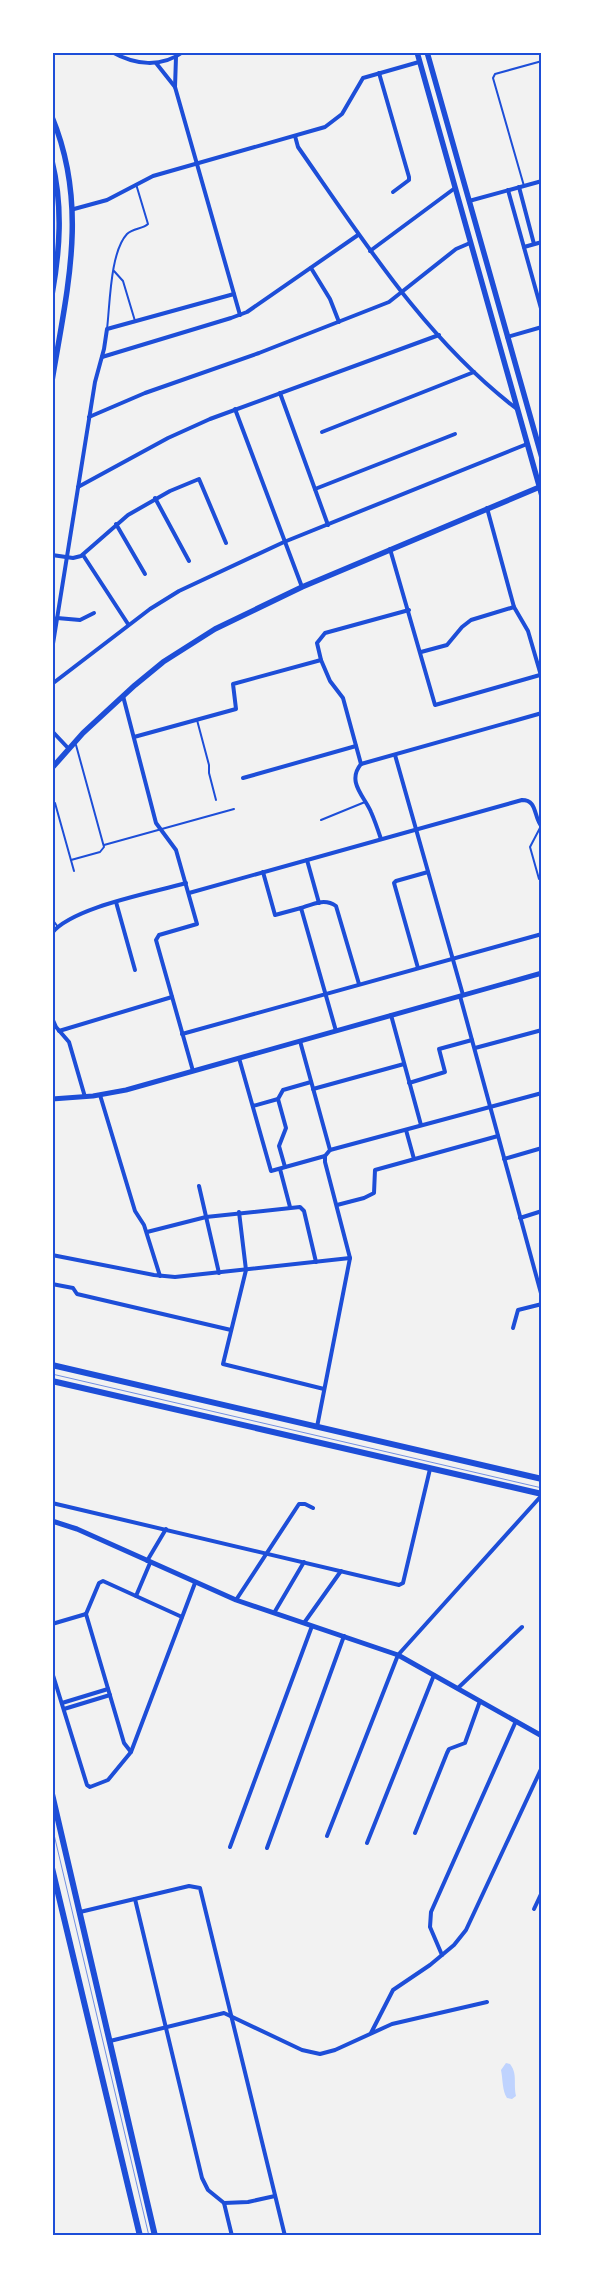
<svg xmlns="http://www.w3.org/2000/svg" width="594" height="2288" viewBox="0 0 594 2288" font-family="Overpass,sans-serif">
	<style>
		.water { fill: #bfd3fe }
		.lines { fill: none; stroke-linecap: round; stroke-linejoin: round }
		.service { stroke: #1d4ed8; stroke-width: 2 }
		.minor { stroke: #1d4ed8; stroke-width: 4 }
		.tertiary { stroke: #1d4ed8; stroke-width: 5 }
		.secondary { stroke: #1d4ed8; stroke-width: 5.5 }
		.primary { stroke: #1d4ed8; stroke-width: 6 }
		.tram { stroke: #7290e2; stroke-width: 1 }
		.neatline { fill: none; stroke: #1d4ed8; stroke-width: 2 }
	</style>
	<rect width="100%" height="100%" fill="#f2f2f2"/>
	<!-- water -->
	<path class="water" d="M 506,2063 L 510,2064 C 518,2074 513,2084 516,2096 L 512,2099 L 507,2098 C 502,2090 503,2080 501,2070 Z"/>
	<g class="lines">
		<!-- service -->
		<g class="service">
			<polyline points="524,186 493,78 495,74 542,61"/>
			<polyline points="114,271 123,281 135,321"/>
			<path d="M 107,329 C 110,305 110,252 127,234 C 133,228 143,229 148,224 L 136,184"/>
			<polyline points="197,720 209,765 209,773 216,800"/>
			<polyline points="55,803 74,871"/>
			<polyline points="321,820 365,802"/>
			<polyline points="104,845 234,809"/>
			<polyline points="71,860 100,852 104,847 76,745"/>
			<polyline points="539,879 530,847 541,826"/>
			<polyline points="52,919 58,927"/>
		</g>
		<!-- minor -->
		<g class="minor">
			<path d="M 112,52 C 135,65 161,68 183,52"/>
			<polyline points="176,57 175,87 240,315"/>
			<polyline points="156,63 175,87"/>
			<polyline points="379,73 409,177 409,180 393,192"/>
			<path d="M 295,136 L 298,147 C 363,240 426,340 517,409"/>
			<polyline points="519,187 534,244"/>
			<polyline points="508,190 542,312"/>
			<polyline points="469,201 542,181"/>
			<polyline points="74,209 107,200 153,176 325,127 342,114 363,78 419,62"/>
			<polyline points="524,247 542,242"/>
			<polyline points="370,251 455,188"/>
			<polyline points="311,268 330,299 339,322"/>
			<polyline points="507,337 542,327"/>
			<polyline points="102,357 231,318 247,312 358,235"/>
			<polyline points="280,393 328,525"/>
			<polyline points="235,409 302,587"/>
			<polyline points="89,417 145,393 259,353 389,302 456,249 470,243"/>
			<polyline points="322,432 474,372"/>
			<polyline points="78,487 168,438 210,419 439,335"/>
			<polyline points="315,489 455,434"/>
			<polyline points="155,498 189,561"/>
			<polyline points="487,508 514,607 528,631 542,679"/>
			<polyline points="116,524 145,574"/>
			<polyline points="390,549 435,705 540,675"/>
			<polyline points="52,555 73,558 81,556 128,515 170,491 199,479 226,543"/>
			<polyline points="83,555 128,624"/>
			<polyline points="57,618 80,620 94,613"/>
			<polyline points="52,650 95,382 104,349 107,329 234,294"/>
			<polyline points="421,652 447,645 462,627 471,620 514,607"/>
			<polyline points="52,684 150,609 179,591 284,542 527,444"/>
			<polyline points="123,696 156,823 176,850 197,924 159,935 156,940 193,1071"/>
			<polyline points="52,731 68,748"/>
			<polyline points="134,737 236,709 233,684 321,660"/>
			<polyline points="395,755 463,995"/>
			<polyline points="361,764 343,698 330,681 321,660 317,643 325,633 409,610"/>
			<polyline points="361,764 542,713"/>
			<path d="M 361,764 C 346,782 365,797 371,812 C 375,821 378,830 381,839"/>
			<polyline points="243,778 356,746"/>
			<polyline points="307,860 319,903"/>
			<polyline points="263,872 275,915 301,908 336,1031"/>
			<path d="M 189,893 L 522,800 C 538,800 533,817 542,827"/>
			<polyline points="116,902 135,970"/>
			<path d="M 301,908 C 313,904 325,898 336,906 L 359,984"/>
			<path d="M 52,933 C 73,907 152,893 186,883"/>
			<polyline points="418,968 394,883 396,881 428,872"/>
			<polyline points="460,996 542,1297"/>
			<polyline points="391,1015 421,1125"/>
			<polyline points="52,1018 56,1027 69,1042 85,1097"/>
			<polyline points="59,1031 172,997"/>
			<polyline points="182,1034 542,934"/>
			<polyline points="300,1041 330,1150 325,1156 325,1162 350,1258 317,1427"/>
			<polyline points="475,1048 542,1030"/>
			<polyline points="239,1058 271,1171 325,1156"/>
			<polyline points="409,1083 445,1072 439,1049 472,1040"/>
			<polyline points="313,1089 404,1064"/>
			<polyline points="100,1095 135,1211 144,1225 160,1276"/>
			<polyline points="278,1099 286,1128 279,1146 285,1167"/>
			<polyline points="253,1106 278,1099 283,1090 311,1082"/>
			<polyline points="406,1130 414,1159"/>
			<polyline points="330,1150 542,1093"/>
			<polyline points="504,1159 542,1148"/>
			<polyline points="280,1169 290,1207"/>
			<polyline points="199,1186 219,1273"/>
			<polyline points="337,1205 364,1198 374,1193 375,1170 498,1136"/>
			<polyline points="239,1212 246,1270 223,1364 324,1389"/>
			<polyline points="520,1218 542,1211"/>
			<polyline points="147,1232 206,1217 300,1207 304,1211 316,1262"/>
			<polyline points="52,1255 154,1275 175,1277 350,1258"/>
			<polyline points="52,1284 73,1288 77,1294 231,1330"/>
			<polyline points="513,1328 518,1310 542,1304"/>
			<polyline points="52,1503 399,1585 403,1583 430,1469"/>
			<polyline points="147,1561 166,1529"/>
			<polyline points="136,1596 150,1563"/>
			<polyline points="236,1600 299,1504 305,1504 313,1508"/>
			<polyline points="274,1613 304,1562"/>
			<polyline points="86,1614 124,1743 131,1752"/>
			<polyline points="86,1614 99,1583 103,1581 182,1617"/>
			<polyline points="304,1623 341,1571"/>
			<polyline points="52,1624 86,1614"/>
			<polyline points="52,1672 87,1785 90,1787 108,1780 131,1752 195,1583"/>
			<polyline points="458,1688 522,1627"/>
			<polyline points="62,1703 108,1689"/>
			<polyline points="64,1709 110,1695"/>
			<polyline points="415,1833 447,1753 449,1749 465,1743 480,1701"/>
			<polyline points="327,1836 398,1655 542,1495"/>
			<polyline points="367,1843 434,1675"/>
			<polyline points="230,1847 312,1626"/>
			<polyline points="267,1848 344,1636"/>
			<polyline points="135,1899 202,2178 208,2190 224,2203 232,2236"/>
			<polyline points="534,1909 542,1892"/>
			<polyline points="80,1912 189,1886 200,1888 285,2236"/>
			<polyline points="442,1955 430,1927 431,1912 516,1721"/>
			<polyline points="371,2033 393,1990 430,1965 454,1945 466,1930 542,1767"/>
			<polyline points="110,2041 224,2013 302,2050 320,2054 335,2050 392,2024 487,2002"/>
			<polyline points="224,2203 248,2202 275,2196"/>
		</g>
		<!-- tertiary -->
		<g class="tertiary">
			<polyline points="52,1099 93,1096 126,1090 542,973"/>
			<polyline points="52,1521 77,1529 236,1600 398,1655 542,1736"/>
		</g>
		<!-- secondary -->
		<g class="secondary">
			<polyline points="417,52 542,496"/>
			<polyline points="427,52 542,458"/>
			<path d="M 52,117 C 89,206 67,290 52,381"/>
			<path d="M 52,161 C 63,206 60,250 52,295"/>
			<polyline points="52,768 83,733 135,685 163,662 215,629 302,587 542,486"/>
		</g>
		<!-- primary -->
		<g class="primary">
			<polyline points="52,1365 542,1479"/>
			<polyline points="52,1381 542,1494"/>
			<polyline points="52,1794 155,2236"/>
			<polyline points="52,1868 140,2236"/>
		</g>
		<!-- tram -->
		<g class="tram">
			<polyline points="52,1374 542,1488"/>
			<polyline points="52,1826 149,2236"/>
		</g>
	</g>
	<!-- border -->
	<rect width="594" height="2288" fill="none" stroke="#ffffff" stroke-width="108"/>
	<rect x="54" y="54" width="486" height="2180" class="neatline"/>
</svg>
